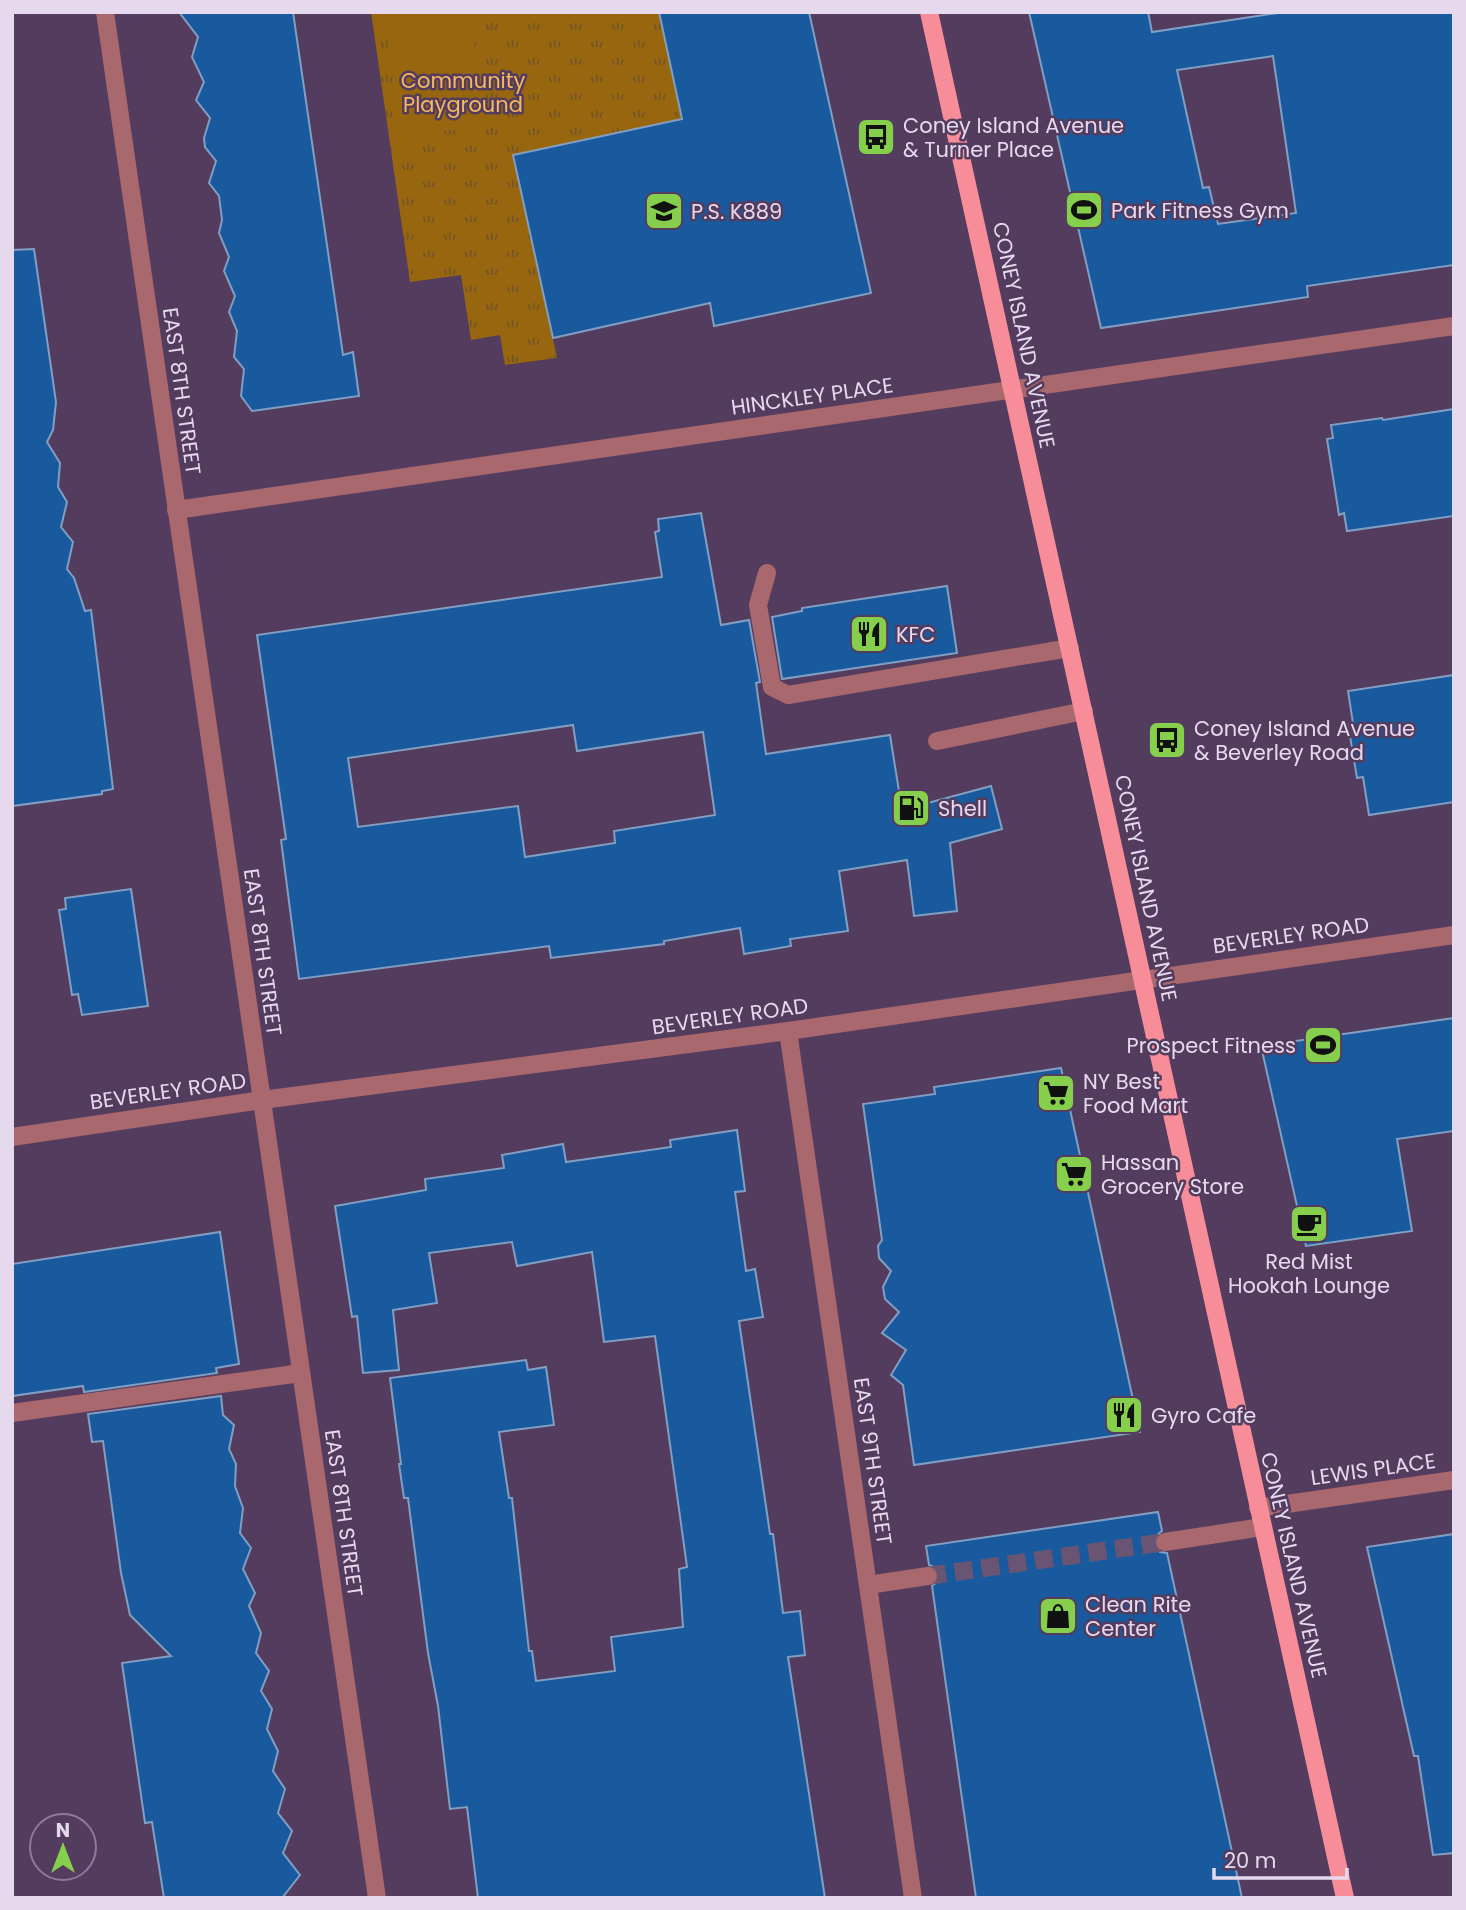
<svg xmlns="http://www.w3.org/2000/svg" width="1466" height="1910" viewBox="0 0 1466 1910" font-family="Poppins,sans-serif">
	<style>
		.park { fill: url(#park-tufts) }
		.pitch { fill: #98660e }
		.building { fill: #195a9f; stroke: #819ec3; stroke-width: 2; fill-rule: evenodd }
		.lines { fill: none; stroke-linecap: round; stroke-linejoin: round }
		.minor-tunnel { stroke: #695474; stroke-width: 18; stroke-dasharray: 18 9; stroke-linecap: butt }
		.minor { stroke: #a9676e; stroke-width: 18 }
		.major { stroke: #f78d99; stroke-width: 18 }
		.labels { text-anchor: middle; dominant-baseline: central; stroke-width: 5; stroke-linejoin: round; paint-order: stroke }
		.park-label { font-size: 21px; fill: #f6b860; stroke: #533c5e }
		.poi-label { font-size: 21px; fill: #e6d9ee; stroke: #533c5e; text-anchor: start }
		.street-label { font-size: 21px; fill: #e6d9ee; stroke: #533c5e }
	</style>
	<defs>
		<pattern id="park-tufts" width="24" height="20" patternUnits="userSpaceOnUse" patternTransform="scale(1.75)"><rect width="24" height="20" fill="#98660e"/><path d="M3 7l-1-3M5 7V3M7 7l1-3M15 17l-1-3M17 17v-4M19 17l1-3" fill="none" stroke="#735528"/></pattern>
	</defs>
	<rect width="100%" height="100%" fill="#533c5e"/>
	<!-- park -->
	<polygon class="park" points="371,12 659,12 682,119 513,155 557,358 505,365 500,335 471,340 461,275 410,282"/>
	<!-- pitch -->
	<polygon class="pitch" points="383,12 469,12 486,125 402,137"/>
	<!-- building -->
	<g class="building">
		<polygon points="179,12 293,12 343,355 353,352 359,396 252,411 241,396 244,369 234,357 237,331 229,312 235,296 224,271 229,257 219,233 222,220 219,196 209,183 216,161 205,147 204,138 210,118 196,100 204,82 192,57 198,37"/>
		<polygon points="659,12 809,12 871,293 714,326 710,303 553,338 513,155 682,119"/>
		<path d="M 1029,12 L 1148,12 L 1152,32 L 1284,12 L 1454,12 L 1454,265 L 1307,286 L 1308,297 L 1101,328 ZM 1273,56 L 1296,213 L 1218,224 L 1209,187 L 1203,188 L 1177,70 Z"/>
		<polygon points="34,249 56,402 53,430 47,442 60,463 58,487 67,502 61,527 73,542 67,569 74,578 85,611 91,610 113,789 102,791 102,794 12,806 12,250"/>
		<polygon points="1454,409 1454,516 1347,531 1344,513 1339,515 1327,439 1333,438 1331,425 1382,418 1383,420"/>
		<path d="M 701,513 L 721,625 L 749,620 L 760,682 L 756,683 L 766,754 L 890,735 L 902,810 L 991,786 L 1002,829 L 950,843 L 957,911 L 914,916 L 907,860 L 839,871 L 848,931 L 790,939 L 791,946 L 744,954 L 740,928 L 664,941 L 664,944 L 551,958 L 549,946 L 299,979 L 281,840 L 286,839 L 257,635 L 662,577 L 655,532 L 659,531 L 658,519 ZM 573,725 L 577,751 L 703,732 L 715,815 L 614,831 L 615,843 L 525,857 L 518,806 L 358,827 L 348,758 Z"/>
		<polygon points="947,586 957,653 782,679 772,617 802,611 802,608"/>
		<polygon points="1454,675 1454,802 1369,815 1363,777 1357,778 1348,724 1353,723 1348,691"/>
		<polygon points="131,889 148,1006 82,1015 78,994 72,995 59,910 66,909 65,898"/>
		<polygon points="1454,1018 1454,1131 1397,1139 1412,1231 1306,1246 1261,1046"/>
		<polygon points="1061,1068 1140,1432 914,1465 903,1385 891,1375 906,1350 882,1333 899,1312 885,1299 883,1287 891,1271 879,1258 878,1246 882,1240 863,1104 935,1094 934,1087"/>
		<polygon points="737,1130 745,1191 735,1192 746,1271 755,1269 763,1317 739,1321 770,1534 773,1534 783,1613 800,1611 805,1655 788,1657 825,1898 478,1898 467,1807 450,1809 438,1706 428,1653 408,1498 404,1498 399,1464 401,1464 390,1378 526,1360 528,1370 546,1367 554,1425 499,1432 509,1498 512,1498 529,1651 532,1651 536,1681 615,1671 611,1637 683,1627 679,1569 687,1567 655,1336 604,1342 592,1252 517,1266 512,1242 429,1253 437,1303 393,1310 399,1370 363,1373 357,1316 352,1317 335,1206 426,1190 425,1179 504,1168 502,1155 563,1144 566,1162 671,1147 670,1140"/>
		<polygon points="220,1232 239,1364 216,1368 217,1373 84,1392 83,1386 12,1396 12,1264"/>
		<polygon points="221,1396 223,1415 234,1425 229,1449 236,1464 235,1486 243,1508 240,1533 251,1548 243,1569 255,1593 249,1606 261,1633 256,1653 269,1671 261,1691 272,1709 267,1729 278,1751 273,1771 285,1789 278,1813 292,1831 283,1853 300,1875 282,1898 164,1898 152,1822 145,1823 122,1663 171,1656 130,1615 121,1573 103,1441 92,1442 88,1414"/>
		<polygon points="1158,1512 1162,1531 1155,1537 1154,1544 1160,1552 1167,1553 1242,1898 976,1898 932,1586 938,1581 939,1575 936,1568 929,1565 926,1546"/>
		<polygon points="1454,1534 1454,1853 1433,1855 1418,1756 1414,1756 1367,1547"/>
	</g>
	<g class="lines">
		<!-- minor-tunnel -->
		<polyline class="minor-tunnel" points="928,1576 1165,1542"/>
		<!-- minor -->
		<g class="minor">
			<polyline points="105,12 377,1898"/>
			<polyline points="176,510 1454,326"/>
			<polyline points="767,573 758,605 772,687 788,695 1070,648"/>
			<polyline points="937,741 1084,711"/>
			<polyline points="788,1031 913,1898"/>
			<polyline points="12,1137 262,1100 788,1031 1454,935"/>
			<polyline points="12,1413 301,1373"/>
			<polyline points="1258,1508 1454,1480"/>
			<polyline points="1165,1542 1262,1527"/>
			<polyline points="868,1585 928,1576"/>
		</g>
		<!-- major -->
		<polyline class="major" points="929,12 1345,1898"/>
	</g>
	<!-- icons -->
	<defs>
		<g id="bus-square" transform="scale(2.0125)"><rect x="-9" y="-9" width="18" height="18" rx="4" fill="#86cf4c" stroke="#533c5e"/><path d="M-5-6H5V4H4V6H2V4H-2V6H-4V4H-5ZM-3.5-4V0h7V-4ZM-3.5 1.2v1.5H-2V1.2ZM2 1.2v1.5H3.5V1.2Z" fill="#111"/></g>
		<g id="stadium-square" transform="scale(2.0125)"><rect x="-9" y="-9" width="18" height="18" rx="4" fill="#86cf4c" stroke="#533c5e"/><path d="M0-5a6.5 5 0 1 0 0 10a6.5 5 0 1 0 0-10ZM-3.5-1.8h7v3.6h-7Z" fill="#111"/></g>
		<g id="school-square" transform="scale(2.0125)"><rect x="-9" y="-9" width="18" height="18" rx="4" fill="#86cf4c" stroke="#533c5e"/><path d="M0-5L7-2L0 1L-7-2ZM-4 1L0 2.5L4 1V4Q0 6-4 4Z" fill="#111"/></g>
		<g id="restaurant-square" transform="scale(2.0125)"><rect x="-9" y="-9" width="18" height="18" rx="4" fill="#86cf4c" stroke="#533c5e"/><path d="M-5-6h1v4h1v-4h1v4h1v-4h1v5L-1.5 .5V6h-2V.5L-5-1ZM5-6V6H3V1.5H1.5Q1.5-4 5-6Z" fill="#111"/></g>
		<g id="fuel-square" transform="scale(2.0125)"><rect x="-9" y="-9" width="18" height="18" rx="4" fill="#86cf4c" stroke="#533c5e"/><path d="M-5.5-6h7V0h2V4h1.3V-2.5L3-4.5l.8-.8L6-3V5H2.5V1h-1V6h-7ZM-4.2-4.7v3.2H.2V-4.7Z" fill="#111"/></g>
		<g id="supermarket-square" transform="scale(2.0125)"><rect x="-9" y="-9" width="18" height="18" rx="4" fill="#86cf4c" stroke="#533c5e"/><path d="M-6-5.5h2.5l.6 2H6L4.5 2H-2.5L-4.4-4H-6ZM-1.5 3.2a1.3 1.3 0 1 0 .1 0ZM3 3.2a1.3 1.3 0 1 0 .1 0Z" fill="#111"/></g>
		<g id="cafe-square" transform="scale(2.0125)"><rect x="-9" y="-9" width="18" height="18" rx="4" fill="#86cf4c" stroke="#533c5e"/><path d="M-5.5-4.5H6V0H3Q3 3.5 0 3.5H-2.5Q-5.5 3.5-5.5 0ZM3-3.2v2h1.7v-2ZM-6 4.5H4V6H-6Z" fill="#111"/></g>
		<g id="shop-square" transform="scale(2.0125)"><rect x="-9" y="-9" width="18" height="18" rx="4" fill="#86cf4c" stroke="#533c5e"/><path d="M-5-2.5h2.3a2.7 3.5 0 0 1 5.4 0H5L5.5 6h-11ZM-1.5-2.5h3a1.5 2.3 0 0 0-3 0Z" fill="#111"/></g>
	</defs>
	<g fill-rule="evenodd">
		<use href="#bus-square" x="876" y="137"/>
		<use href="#stadium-square" x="1084" y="210"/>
		<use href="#school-square" x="664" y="211"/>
		<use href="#restaurant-square" x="869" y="634"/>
		<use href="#bus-square" x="1167" y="740"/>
		<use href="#fuel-square" x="911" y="808"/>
		<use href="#stadium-square" x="1323" y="1045"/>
		<use href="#supermarket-square" x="1056" y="1093"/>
		<use href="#supermarket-square" x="1074" y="1174"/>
		<use href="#cafe-square" x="1309" y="1224"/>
		<use href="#restaurant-square" x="1124" y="1415"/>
		<use href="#shop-square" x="1058" y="1616"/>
	</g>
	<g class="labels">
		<!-- park labels -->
		<g class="park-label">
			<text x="463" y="80">Community<tspan x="463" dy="24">Playground</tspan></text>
		</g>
		<!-- poi labels -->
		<g class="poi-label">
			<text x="903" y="125">Coney Island Avenue<tspan x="903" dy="24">&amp; Turner Place</tspan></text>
			<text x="1111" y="210">Park Fitness Gym</text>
			<text x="691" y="211">P.S. K889</text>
			<text x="896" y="634">KFC</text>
			<text x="1194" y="728">Coney Island Avenue<tspan x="1194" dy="24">&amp; Beverley Road</tspan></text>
			<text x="938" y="808">Shell</text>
			<text x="1296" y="1045" text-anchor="end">Prospect Fitness</text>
			<text x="1083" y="1081">NY Best<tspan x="1083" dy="24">Food Mart</tspan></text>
			<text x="1101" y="1162">Hassan<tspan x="1101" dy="24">Grocery Store</tspan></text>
			<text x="1309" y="1261" text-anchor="middle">Red Mist<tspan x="1309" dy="24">Hookah Lounge</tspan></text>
			<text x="1151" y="1415">Gyro Cafe</text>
			<text x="1085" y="1604">Clean Rite<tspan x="1085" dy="24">Center</tspan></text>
		</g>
		<!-- street labels -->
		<g class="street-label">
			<text transform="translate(1024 335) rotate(78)">CONEY ISLAND AVENUE</text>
			<text transform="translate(182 391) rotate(82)">EAST 8TH STREET</text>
			<text transform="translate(812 396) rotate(-8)">HINCKLEY PLACE</text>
			<text transform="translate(1146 888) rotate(78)">CONEY ISLAND AVENUE</text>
			<text transform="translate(1291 935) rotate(-8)">BEVERLEY ROAD</text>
			<text transform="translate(263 952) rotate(82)">EAST 8TH STREET</text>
			<text transform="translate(730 1016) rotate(-8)">BEVERLEY ROAD</text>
			<text transform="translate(168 1091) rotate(-8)">BEVERLEY ROAD</text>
			<text transform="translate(873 1461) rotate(82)">EAST 9TH STREET</text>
			<text transform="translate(1373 1469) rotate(-8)">LEWIS PLACE</text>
			<text transform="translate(344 1513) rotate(82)">EAST 8TH STREET</text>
			<text transform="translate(1294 1565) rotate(77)">CONEY ISLAND AVENUE</text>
		</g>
	</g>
	<!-- border -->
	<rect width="1466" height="1910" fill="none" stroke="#e6d9ee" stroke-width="28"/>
	<!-- north arrow -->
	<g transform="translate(63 1847)"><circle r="33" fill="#533c5e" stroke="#8e7b98" stroke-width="2"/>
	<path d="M0-5L12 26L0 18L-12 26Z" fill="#86cf4c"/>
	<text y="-10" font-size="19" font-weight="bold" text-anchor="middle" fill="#e6d9ee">N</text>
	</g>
	<!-- scale -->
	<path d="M1214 1868v10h133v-10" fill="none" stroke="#e6d9ee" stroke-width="3.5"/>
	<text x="1224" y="1868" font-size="21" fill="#e6d9ee" stroke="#533c5e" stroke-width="5" paint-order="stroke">20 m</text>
</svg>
